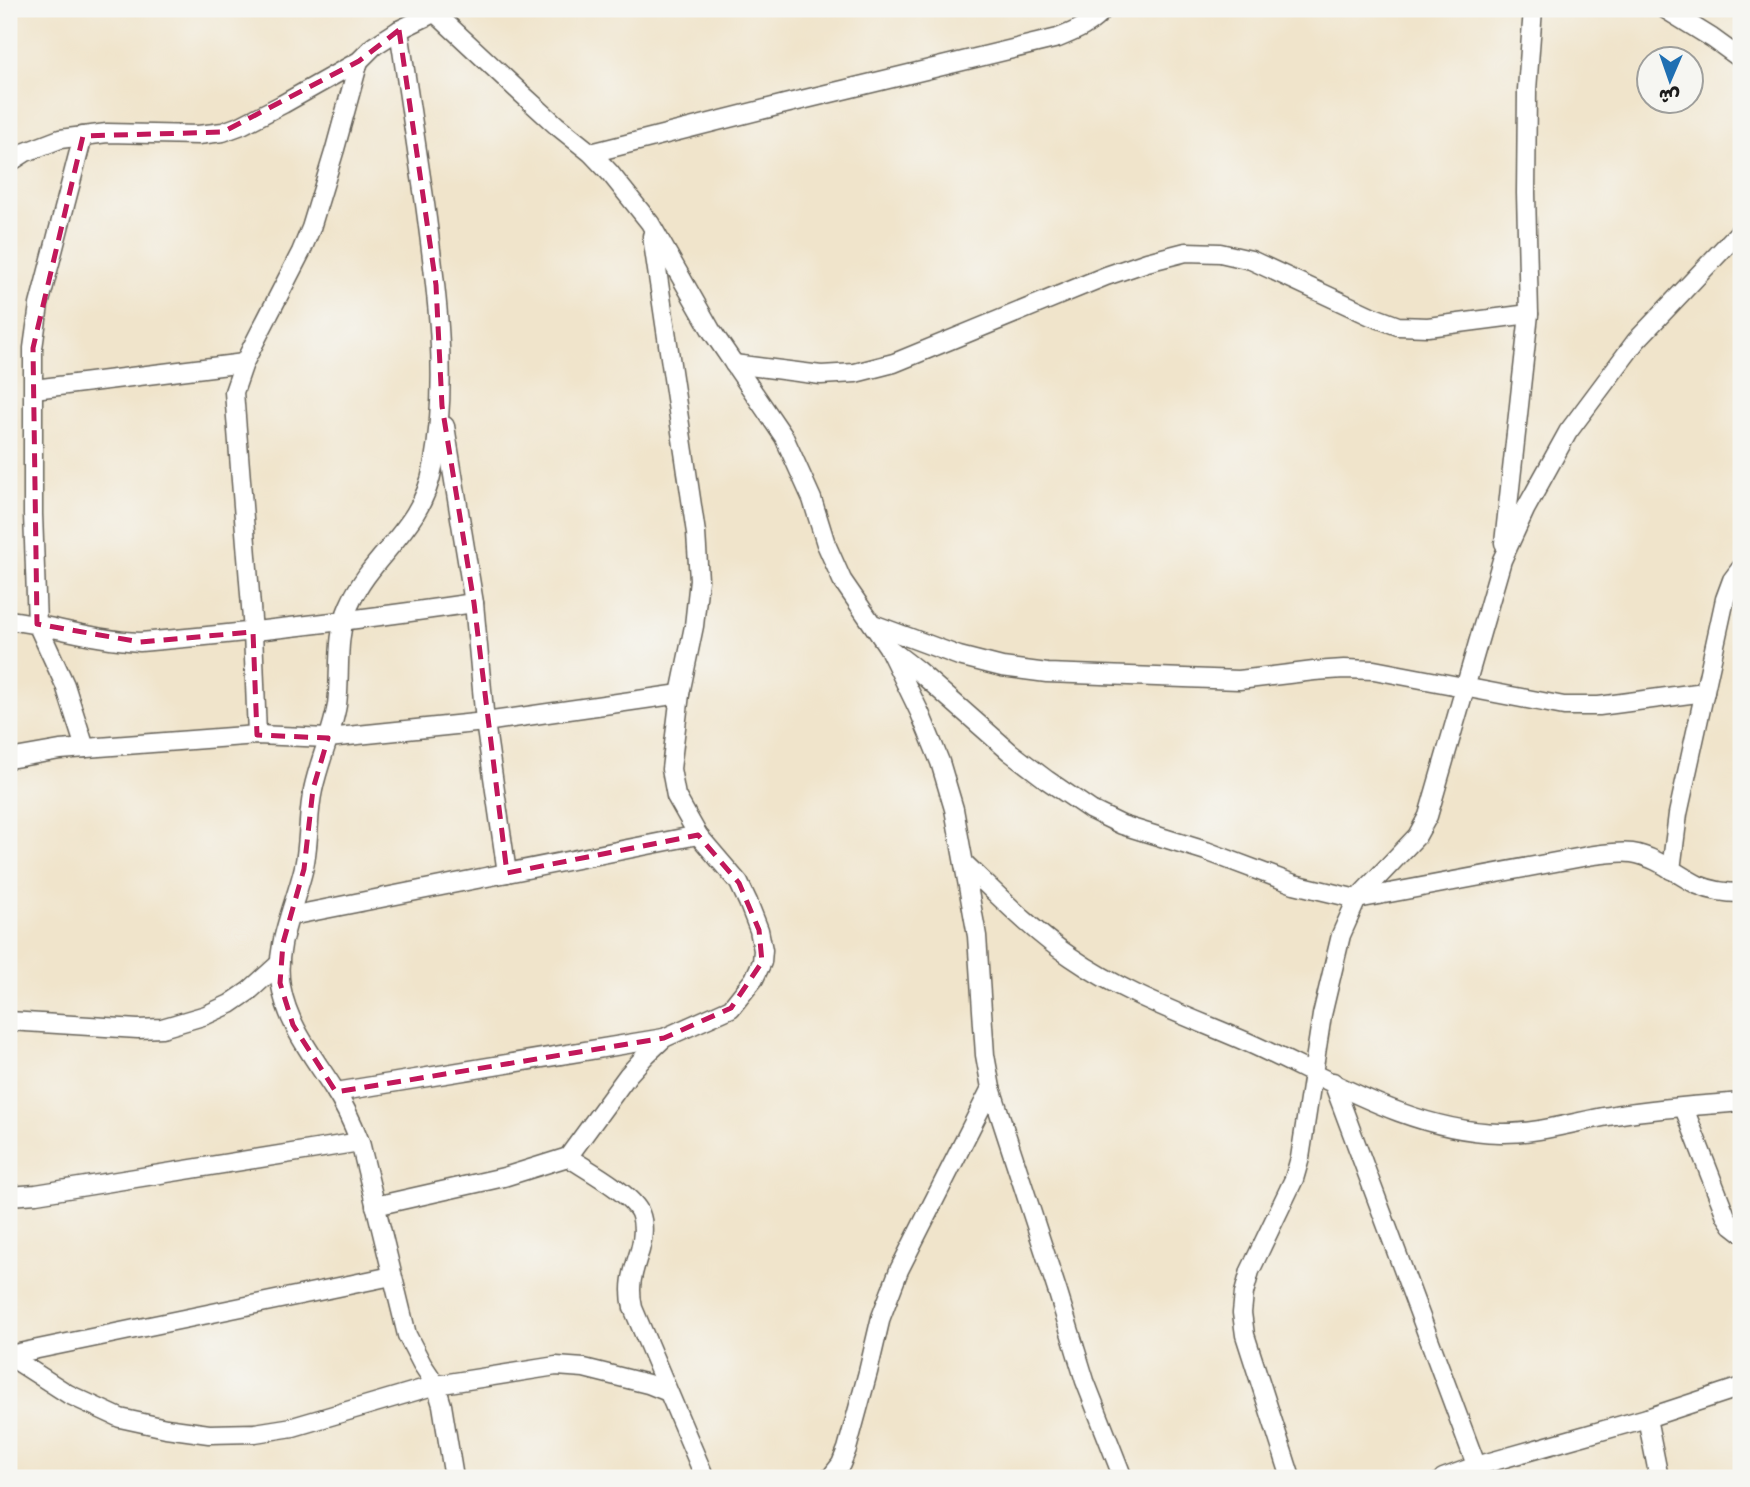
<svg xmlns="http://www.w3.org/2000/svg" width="1750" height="1487" viewBox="0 0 1750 1487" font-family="'Shantell Sans','Playpen Sans Arabic',sans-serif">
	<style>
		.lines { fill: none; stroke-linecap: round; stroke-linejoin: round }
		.minor-casing { stroke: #666259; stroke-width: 21 }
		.minor { stroke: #fff; stroke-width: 18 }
		.marked { fill: none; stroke: #c2185b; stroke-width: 5; stroke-dasharray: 14 9; stroke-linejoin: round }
	</style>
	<rect width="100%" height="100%" fill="#f6f6f2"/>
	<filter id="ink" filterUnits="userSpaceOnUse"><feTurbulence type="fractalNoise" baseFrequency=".0143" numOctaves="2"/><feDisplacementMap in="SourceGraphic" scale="14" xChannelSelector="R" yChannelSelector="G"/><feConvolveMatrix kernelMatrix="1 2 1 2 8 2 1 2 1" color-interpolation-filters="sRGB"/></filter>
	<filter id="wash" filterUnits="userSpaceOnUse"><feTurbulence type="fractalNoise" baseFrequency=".00686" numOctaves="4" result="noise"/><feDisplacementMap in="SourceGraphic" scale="28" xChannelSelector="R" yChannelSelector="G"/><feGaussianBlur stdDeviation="1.57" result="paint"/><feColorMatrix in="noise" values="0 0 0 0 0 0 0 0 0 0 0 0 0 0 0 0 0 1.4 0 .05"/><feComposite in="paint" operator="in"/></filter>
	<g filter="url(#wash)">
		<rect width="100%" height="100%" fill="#f0e4cb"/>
	</g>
	<g filter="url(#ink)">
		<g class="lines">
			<!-- minor casing -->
			<g class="minor-casing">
				<g id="minor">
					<polyline points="431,9 522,94 556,125 591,153 610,173 650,223 711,330 784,437 812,499 826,544 842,580 888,647 920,713 940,762 954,809 977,936 985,1055 991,1088 1058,1293 1085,1381 1123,1478"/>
					<polyline points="1665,9 1712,38 1741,59"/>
					<path d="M 399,30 C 408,88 416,146 425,204 C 437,292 449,379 433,467 C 422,530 372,553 349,606 C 335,637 341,672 337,705 C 332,734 319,761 313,790 C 307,816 310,845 303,871 C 294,908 274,947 281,986 C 288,1026 313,1056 334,1089 C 345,1106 353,1124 360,1142 L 407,1335 L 422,1364 L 436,1385 L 442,1405 L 454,1478"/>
					<polyline points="83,136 39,305 33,348 33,514 37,624 65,685 85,748"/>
					<path d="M 591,153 L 785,104 L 1058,38 C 1076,31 1092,24 1104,9"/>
					<polyline points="9,163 26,152 60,139 107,133 198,135 223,132 242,125 283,104 359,61 374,46 399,30 442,9"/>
					<polyline points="734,364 821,375 855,373 894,363 1106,276 1147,262 1186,252 1220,253 1251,260 1371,316 1398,326 1428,327 1529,314"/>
					<polyline points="34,389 244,363"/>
					<polyline points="445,426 474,603 485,722 507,873"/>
					<polyline points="1504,543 1529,314 1526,193 1527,90 1533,9"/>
					<path d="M 9,620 C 53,626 95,640 140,642 C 252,633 363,619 474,603"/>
					<polyline points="873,624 959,656 1002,667 1047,673 1239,680 1314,671 1344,669 1374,670 1564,706 1599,706 1705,692"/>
					<path d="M 891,650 L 917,670 L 1010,752 L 1047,780 L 1091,810 L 1122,825 L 1206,851 L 1294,884 L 1357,899 L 1588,856 C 1602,854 1618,851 1632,853 C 1657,857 1676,874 1698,885 C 1712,891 1726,893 1741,893"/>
					<polyline points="257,735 253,632 234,392 244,363 301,252 311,228 335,149 359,61"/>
					<polyline points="9,759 60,750 257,735 328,738 485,722 680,694"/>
					<path d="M 964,863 C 998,895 1032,931 1071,957 C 1126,995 1187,1016 1247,1042 C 1328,1078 1409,1131 1500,1133 C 1536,1134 1574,1122 1609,1116 C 1653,1108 1697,1106 1741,1102"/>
					<polyline points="1671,870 1678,814 1725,599 1732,580 1741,568"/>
					<polyline points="290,916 698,835"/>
					<polyline points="9,1021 138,1029 162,1028 206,1015 230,1004 249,991 280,963"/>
					<polyline points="1333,1082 1481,1478"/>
					<polyline points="336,1092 664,1038"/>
					<polyline points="1684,1108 1726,1216 1732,1225 1741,1232"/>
					<path d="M 568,1157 C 586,1169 632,1194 640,1213 C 645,1225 643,1238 640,1250 C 633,1272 628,1285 633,1308 L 705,1478"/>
					<polyline points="9,1196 36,1194 360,1142"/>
					<polyline points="375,1206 504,1177 568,1157 628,1075 647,1054 664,1038 731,1008 754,979 762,962 763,950 759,930 748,902 739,883 698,835 676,796 671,769 680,694 694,626 699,580 696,533 652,236"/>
					<polyline points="9,1355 392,1276"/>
					<polyline points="9,1356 68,1394 120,1418 166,1428 209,1434 255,1433 293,1427 436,1385 556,1366 584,1368 648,1384 668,1392"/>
					<polyline points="1647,1418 1659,1478"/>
					<polyline points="830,1478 841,1464 847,1449 868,1372 881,1317 899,1270 991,1088"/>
					<polyline points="1291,1478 1245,1335 1242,1313 1244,1293 1250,1271 1294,1179 1300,1158 1322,1015 1341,935 1357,899 1417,836 1428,816 1502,560 1525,510 1568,432 1636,341 1741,230"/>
					<polyline points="1443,1478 1476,1466 1647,1418 1741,1387"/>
				</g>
			</g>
			<!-- minor -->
			<use href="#minor" class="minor"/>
		</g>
	</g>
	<!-- marked area -->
	<path class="marked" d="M 399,30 L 436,285 L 442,406 L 474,603 L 507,873 L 698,835 L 739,883 L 759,930 L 762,962 L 731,1008 L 664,1038 L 336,1092 L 293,1025 L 280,983 L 283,943 L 304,869 L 313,789 L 328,738 L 257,735 L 253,632 L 140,642 L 37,624 L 33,348 L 83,136 L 223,132 L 359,61 Z"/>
	<!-- margin -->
	<rect width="1750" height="1487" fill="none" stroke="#f6f6f2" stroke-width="35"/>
	<!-- north arrow -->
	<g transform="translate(1670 80) rotate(182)"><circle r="33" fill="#f6f6f2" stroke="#9f9f9c" stroke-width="2"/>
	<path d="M0-5L12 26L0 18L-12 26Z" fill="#1f6fb2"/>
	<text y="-10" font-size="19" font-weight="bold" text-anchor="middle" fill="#1c1c1c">ش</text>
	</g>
</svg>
